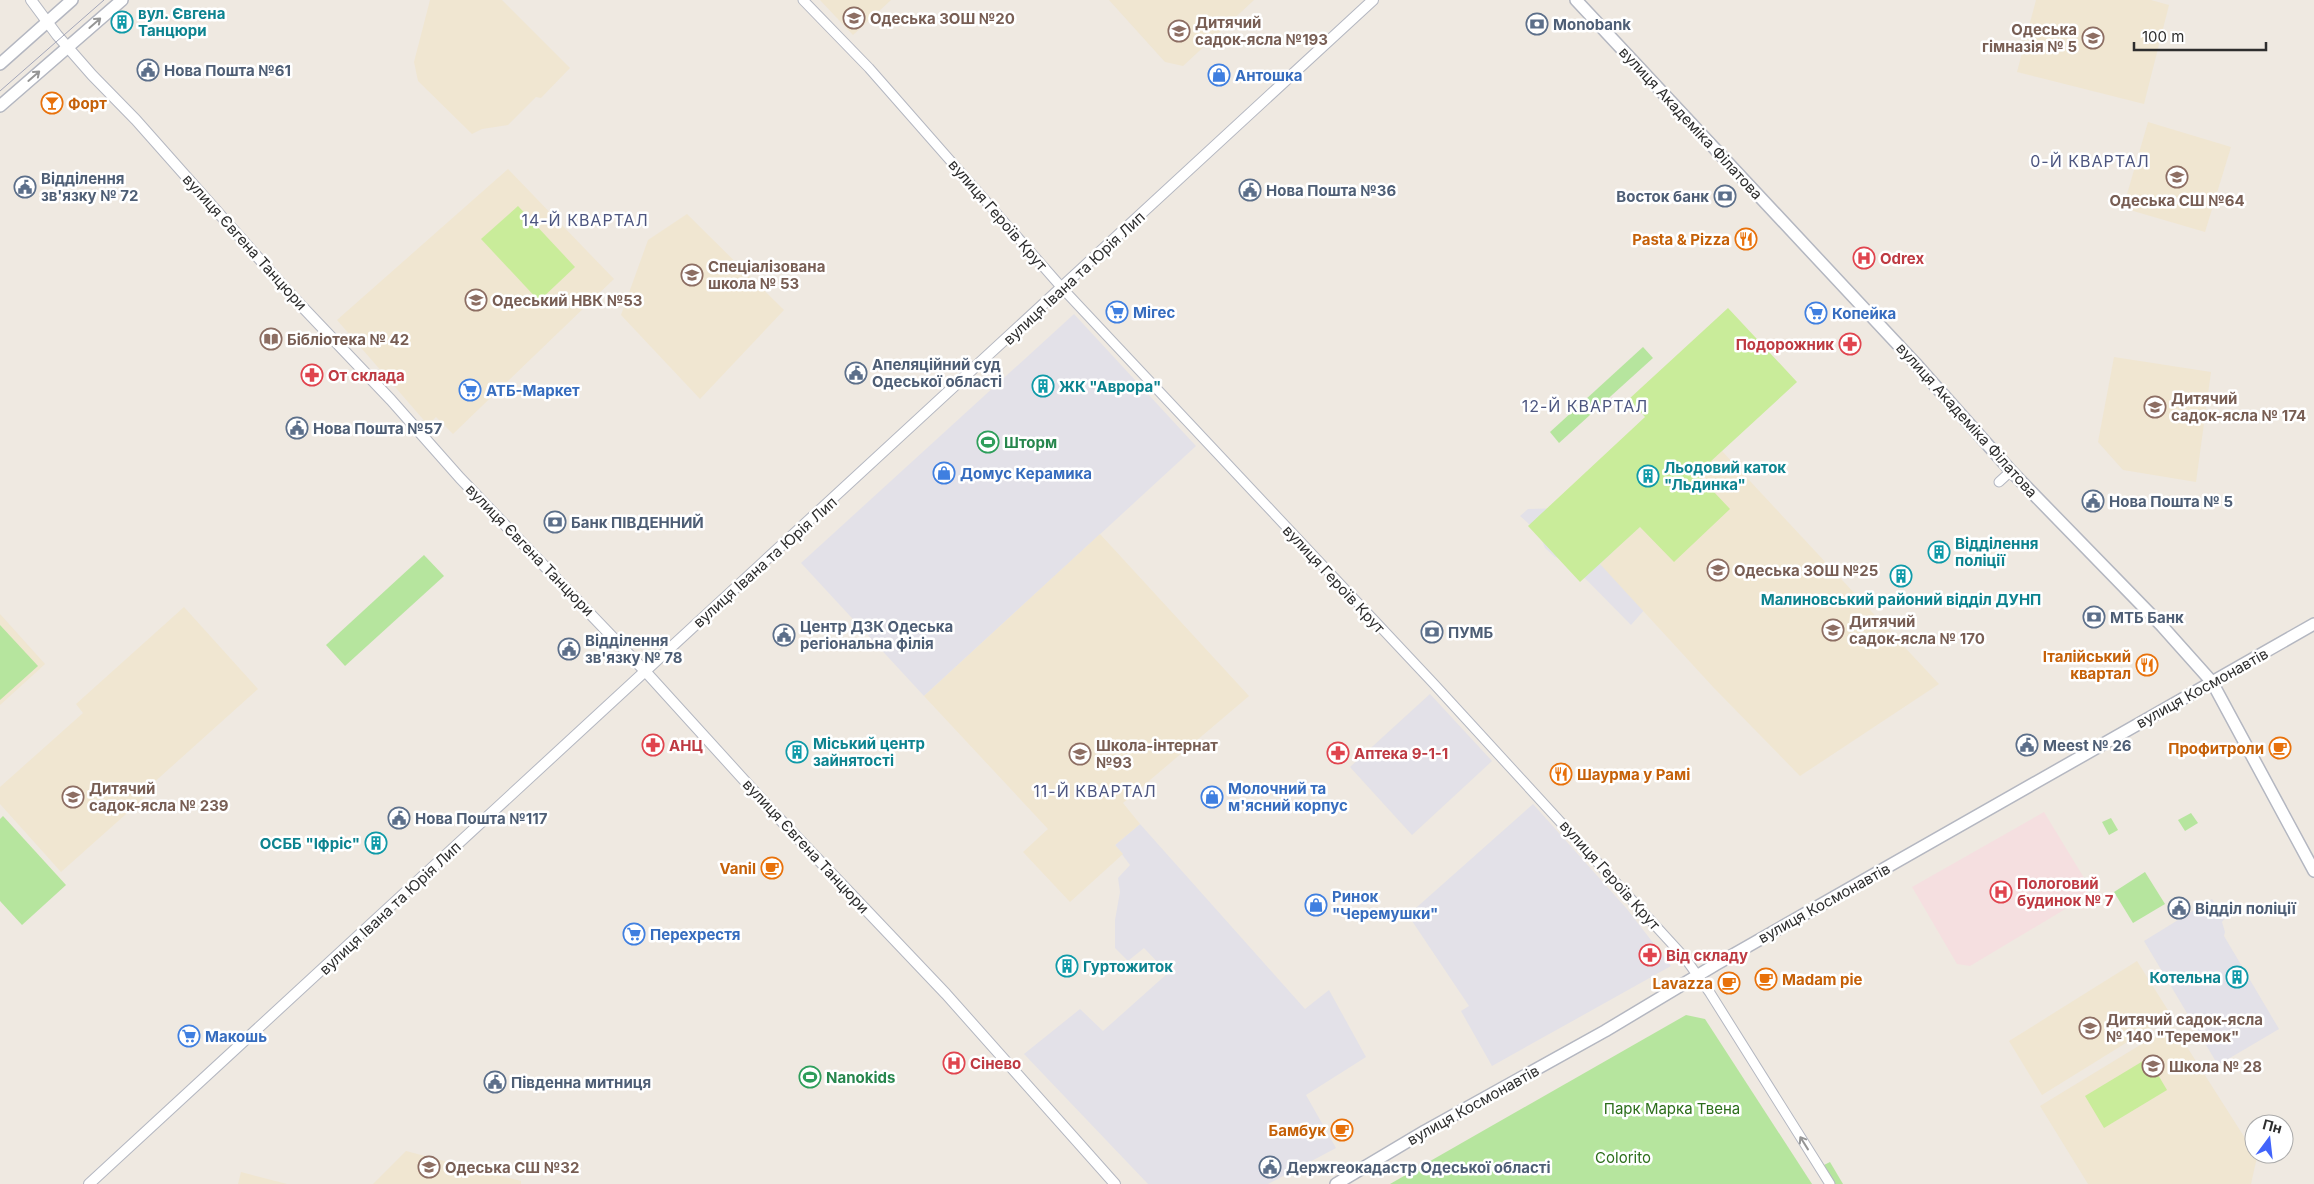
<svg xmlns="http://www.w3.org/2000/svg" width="2314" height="1184" viewBox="0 0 2314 1184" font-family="Inter,sans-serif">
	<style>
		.industrial { fill: #e3e1e8 }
		.education { fill: #f0e6d1 }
		.medical { fill: #f5dfe0 }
		.green { fill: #b6e59e }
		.pitch { fill: #c9ec9a }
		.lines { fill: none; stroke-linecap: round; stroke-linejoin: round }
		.minor-casing { stroke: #b4b7c1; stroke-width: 11 }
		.tertiary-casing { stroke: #b4b7c1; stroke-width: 12 }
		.secondary-casing { stroke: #b4b7c1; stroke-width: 14 }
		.minor { stroke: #fff; stroke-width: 9 }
		.tertiary { stroke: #fff; stroke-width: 10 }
		.secondary { stroke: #fff; stroke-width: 11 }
		.tram { stroke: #a3a6b8; stroke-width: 1 }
		.oneway { stroke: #969696 }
		.labels { text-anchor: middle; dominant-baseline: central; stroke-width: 5; stroke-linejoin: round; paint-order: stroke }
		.culture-label { font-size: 15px; font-weight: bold; fill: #0d838f; stroke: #fff; text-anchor: start }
		.education-label { font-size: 15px; font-weight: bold; fill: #785e54; stroke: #fff; text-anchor: start }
		.service-label { font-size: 15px; font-weight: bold; fill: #4e5e75; stroke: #fff; text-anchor: start }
		.shop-label { font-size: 15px; font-weight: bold; fill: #366cbe; stroke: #fff; text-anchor: start }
		.food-label { font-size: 15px; font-weight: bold; fill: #c56008; stroke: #fff; text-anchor: end }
		.street-label { font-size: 15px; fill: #2e2e2e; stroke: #fff }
		.health-label { font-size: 15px; font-weight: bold; fill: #be3a42; stroke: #fff; text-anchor: start }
		.leisure-label { font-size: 15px; font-weight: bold; fill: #27864d; stroke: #fff; text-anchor: start }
		.park-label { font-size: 15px; fill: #2c6e1b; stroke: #fff }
		.neighbourhood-label { font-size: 16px; letter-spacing: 1px; fill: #4d5680; stroke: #fff }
	</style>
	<rect width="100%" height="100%" fill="#efe9e1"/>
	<!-- industrial -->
	<g class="industrial">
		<polygon points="1074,314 1196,446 924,696 801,563"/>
		<polygon points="1564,508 1615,554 1646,608 1631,625 1568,561 1555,557 1545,548 1539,533 1520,516 1528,509"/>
		<polygon points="1430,694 1492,761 1412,835 1350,767"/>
		<polygon points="1533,804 1627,909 1671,966 1492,1066 1461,1011 1469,1006 1408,915"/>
		<polygon points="1140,824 1305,1009 1329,990 1366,1057 1306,1095 1336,1148 1268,1184 1148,1184 1024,1054 1080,1009 1103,1031 1168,973 1144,948 1128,961 1115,948 1115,920 1120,892 1118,878 1130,865 1115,845"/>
		<polygon points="2212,899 2225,918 2222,922 2225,932 2224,936 2279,1029 2218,1065 2144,941"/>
	</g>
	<!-- education -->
	<g class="education">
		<polygon points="430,0 502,0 570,68 541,98 536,97 508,125 482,129 472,134 418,81 414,62"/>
		<polygon points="820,0 891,0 853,35"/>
		<polygon points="1109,0 1254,0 1183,66 1165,62"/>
		<polygon points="2036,0 2151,0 2169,5 2144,104 2017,72"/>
		<polygon points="2148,122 2231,147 2205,232 2123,208"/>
		<polygon points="508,169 614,279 453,434 436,417 428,425 337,320"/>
		<polygon points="687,214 784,310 700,399 621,315 648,240"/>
		<polygon points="2114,357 2211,372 2196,482 2123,470 2098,442"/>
		<polygon points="1722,451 1939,684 1800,776 1714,688 1600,564"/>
		<polygon points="1100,534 1249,696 1123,803 1140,824 1115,845 1123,854 1070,902 1023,852 1048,829 924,696"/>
		<polygon points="184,607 258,689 150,786 153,790 61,872 0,804 0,787 83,713 76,704"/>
		<polygon points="0,614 45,664 0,705"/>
		<polygon points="2137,961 2171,1015 2042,1095 2009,1041"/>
		<polygon points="2173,1025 2257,1157 2251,1184 2088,1184 2040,1106"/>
		<polygon points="406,1151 521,1181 521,1184 373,1184"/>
		<polygon points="241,1172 287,1184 238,1184"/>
	</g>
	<!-- medical -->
	<polygon class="medical" points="2044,812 2089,886 2087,896 1970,966 1957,964 1912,887"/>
	<!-- green -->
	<g class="green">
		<polygon points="1643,347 1653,358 1559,443 1550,432"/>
		<polygon points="424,555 444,576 345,666 326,645"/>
		<polygon points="0,625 38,666 0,700"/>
		<polygon points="2191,813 2198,823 2185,831 2178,820"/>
		<polygon points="3,816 66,885 22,925 0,901 0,819"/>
		<polygon points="2111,818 2118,830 2109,835 2102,822"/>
		<polygon points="2145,872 2165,904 2133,923 2114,892"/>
		<polygon points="1686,1015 1705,1019 1812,1184 1390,1184"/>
		<polygon points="1830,1162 1843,1184 1835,1184 1824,1165"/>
	</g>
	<!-- pitch -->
	<g class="pitch">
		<polygon points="518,206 575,267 539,301 481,239"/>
		<polygon points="1728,308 1797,382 1697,474 1730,509 1674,562 1640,527 1580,582 1528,526 1645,417 1629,399"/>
		<polygon points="2148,1058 2167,1090 2104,1128 2085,1096"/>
	</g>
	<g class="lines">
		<!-- minor casing -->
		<g class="minor-casing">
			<g id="minor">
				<polyline points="803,0 869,68 1063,289 1434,684 1685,958 1710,993 1830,1184"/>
				<polyline points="1999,482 2011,471"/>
			</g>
		</g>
		<!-- tertiary casing -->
		<g class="tertiary-casing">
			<g id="tertiary">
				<polyline points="31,0 57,35 92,75 136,120 293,297 391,400 460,478 645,671 773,812 946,994 1115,1184"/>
				<path d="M 89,1184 C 518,790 947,396 1373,0"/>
			</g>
		</g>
		<!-- secondary casing -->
		<g class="secondary-casing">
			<g id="secondary">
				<polyline points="1576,0 1915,363 2011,471 2162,626 2212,682 2314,871"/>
				<polyline points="0,64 72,0"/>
				<polyline points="0,106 122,0"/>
				<polyline points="1336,1184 1425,1131 1605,1031 1715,965 2314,624"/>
			</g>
		</g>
		<!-- minor -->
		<use href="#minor" class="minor"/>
		<!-- tertiary -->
		<use href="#tertiary" class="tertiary"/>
		<!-- secondary -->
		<use href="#secondary" class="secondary"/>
		<!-- tram -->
		<polyline class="tram" points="0,91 104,0"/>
	</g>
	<!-- one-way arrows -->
	<defs><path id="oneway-shaft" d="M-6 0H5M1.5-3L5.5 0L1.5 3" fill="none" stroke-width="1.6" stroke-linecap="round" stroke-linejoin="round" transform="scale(1.25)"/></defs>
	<g class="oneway">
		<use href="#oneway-shaft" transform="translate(95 23) rotate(-41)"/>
		<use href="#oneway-shaft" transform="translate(34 76) rotate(-41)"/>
		<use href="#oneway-shaft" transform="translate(1804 1143) rotate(-122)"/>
	</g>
	<!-- icons -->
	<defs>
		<g id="school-ring" transform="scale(1.125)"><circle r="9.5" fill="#fff" stroke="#8d6e63" stroke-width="1.5"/><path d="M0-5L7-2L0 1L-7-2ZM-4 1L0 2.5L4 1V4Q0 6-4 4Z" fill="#8d6e63"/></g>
		<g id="building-ring" transform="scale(1.125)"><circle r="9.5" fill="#fff" stroke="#0f9aa8" stroke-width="1.5"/><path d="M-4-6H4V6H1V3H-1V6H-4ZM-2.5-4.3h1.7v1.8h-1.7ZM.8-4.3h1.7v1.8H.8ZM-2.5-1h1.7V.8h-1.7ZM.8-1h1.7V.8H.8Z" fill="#0f9aa8"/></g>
		<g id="bank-ring" transform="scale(1.125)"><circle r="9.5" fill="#fff" stroke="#5c6f8a" stroke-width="1.5"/><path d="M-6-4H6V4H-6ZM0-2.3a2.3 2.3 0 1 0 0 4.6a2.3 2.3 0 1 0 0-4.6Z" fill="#5c6f8a"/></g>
		<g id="civic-ring" transform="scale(1.125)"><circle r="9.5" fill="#fff" stroke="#5c6f8a" stroke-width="1.5"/><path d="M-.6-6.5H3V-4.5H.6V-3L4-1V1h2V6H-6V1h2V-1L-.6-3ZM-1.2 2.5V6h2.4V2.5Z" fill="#5c6f8a"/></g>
		<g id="shop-ring" transform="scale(1.125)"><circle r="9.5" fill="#fff" stroke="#3f7fe0" stroke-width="1.5"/><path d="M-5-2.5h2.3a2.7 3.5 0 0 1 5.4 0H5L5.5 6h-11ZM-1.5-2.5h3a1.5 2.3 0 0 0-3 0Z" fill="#3f7fe0"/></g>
		<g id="bar-ring" transform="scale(1.125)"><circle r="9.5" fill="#fff" stroke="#e8710a" stroke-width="1.5"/><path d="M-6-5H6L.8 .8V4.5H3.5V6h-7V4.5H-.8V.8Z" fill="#e8710a"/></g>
		<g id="restaurant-ring" transform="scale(1.125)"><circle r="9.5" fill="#fff" stroke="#e8710a" stroke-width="1.5"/><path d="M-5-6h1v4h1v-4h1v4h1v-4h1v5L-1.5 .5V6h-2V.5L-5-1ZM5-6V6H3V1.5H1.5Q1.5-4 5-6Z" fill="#e8710a"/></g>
		<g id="hospital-ring" transform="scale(1.125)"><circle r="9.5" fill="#fff" stroke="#e0444e" stroke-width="1.5"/><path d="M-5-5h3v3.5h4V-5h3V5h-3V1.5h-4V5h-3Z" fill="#e0444e"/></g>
		<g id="supermarket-ring" transform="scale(1.125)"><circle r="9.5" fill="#fff" stroke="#3f7fe0" stroke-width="1.5"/><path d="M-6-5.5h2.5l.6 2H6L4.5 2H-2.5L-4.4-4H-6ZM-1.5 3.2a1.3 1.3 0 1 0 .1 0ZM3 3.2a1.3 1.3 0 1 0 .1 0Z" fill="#3f7fe0"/></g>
		<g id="library-ring" transform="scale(1.125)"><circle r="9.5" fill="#fff" stroke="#8d6e63" stroke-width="1.5"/><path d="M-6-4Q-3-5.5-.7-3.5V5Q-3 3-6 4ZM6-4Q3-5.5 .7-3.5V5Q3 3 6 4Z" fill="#8d6e63"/></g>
		<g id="pharmacy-ring" transform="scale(1.125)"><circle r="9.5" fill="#fff" stroke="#e0444e" stroke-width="1.5"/><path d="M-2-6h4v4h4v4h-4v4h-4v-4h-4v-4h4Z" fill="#e0444e"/></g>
		<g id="stadium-ring" transform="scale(1.125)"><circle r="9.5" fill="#fff" stroke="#2e9e5b" stroke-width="1.5"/><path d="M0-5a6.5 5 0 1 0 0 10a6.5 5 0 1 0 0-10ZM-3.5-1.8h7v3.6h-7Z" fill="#2e9e5b"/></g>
		<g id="cafe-ring" transform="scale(1.125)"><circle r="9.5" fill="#fff" stroke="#e8710a" stroke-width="1.5"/><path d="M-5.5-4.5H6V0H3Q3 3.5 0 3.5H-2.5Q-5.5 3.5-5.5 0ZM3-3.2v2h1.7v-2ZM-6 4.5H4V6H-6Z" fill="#e8710a"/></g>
	</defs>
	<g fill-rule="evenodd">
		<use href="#school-ring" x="854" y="18"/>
		<use href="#building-ring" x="122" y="22"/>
		<use href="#bank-ring" x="1537" y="24"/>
		<use href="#school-ring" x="1179" y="31"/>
		<use href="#school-ring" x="2093" y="38"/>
		<use href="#civic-ring" x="148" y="70"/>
		<use href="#shop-ring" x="1219" y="75"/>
		<use href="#bar-ring" x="52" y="103"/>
		<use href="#school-ring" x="2177" y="177"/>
		<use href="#civic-ring" x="25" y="187"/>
		<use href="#civic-ring" x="1250" y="190"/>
		<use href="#bank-ring" x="1725" y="196"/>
		<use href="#restaurant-ring" x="1746" y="239"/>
		<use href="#hospital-ring" x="1864" y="258"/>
		<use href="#school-ring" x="692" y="275"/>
		<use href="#school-ring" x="476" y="300"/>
		<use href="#supermarket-ring" x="1117" y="312"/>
		<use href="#supermarket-ring" x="1816" y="313"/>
		<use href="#library-ring" x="271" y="339"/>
		<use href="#pharmacy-ring" x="1850" y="344"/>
		<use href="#civic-ring" x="856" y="373"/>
		<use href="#pharmacy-ring" x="312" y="375"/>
		<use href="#building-ring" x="1043" y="386"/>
		<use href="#supermarket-ring" x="470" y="390"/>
		<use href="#school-ring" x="2155" y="407"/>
		<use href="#civic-ring" x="297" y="428"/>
		<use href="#stadium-ring" x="988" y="442"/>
		<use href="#shop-ring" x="944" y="473"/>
		<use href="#building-ring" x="1648" y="476"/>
		<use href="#civic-ring" x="2093" y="501"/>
		<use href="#bank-ring" x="555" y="522"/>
		<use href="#building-ring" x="1939" y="552"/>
		<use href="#school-ring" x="1718" y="570"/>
		<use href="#building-ring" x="1901" y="576"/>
		<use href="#bank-ring" x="2094" y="617"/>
		<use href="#school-ring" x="1833" y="630"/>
		<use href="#bank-ring" x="1432" y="632"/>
		<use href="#civic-ring" x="784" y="635"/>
		<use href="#civic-ring" x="569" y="649"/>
		<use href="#restaurant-ring" x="2147" y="665"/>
		<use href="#pharmacy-ring" x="653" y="745"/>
		<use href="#civic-ring" x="2027" y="745"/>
		<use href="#cafe-ring" x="2280" y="748"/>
		<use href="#building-ring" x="797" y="752"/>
		<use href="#pharmacy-ring" x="1338" y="753"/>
		<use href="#school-ring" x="1080" y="754"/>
		<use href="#restaurant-ring" x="1561" y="774"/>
		<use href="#school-ring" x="73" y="797"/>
		<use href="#shop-ring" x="1212" y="797"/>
		<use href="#civic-ring" x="399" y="818"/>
		<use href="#building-ring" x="376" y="843"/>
		<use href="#cafe-ring" x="772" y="868"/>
		<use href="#hospital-ring" x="2001" y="892"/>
		<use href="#shop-ring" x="1316" y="905"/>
		<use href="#civic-ring" x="2179" y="908"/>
		<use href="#supermarket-ring" x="634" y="934"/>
		<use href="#pharmacy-ring" x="1650" y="955"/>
		<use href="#building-ring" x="1067" y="966"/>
		<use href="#building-ring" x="2237" y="977"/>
		<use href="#cafe-ring" x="1766" y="979"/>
		<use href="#cafe-ring" x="1729" y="983"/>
		<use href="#school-ring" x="2090" y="1028"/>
		<use href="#supermarket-ring" x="189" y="1036"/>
		<use href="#hospital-ring" x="954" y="1063"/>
		<use href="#school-ring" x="2153" y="1066"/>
		<use href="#stadium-ring" x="810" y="1077"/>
		<use href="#civic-ring" x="495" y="1082"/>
		<use href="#cafe-ring" x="1342" y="1130"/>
		<use href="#school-ring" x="429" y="1167"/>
		<use href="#civic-ring" x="1270" y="1167"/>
	</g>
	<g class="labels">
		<!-- culture labels -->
		<g class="culture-label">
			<text x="138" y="13">вул. Євгена<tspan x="138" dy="17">Танцюри</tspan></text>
			<text x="1059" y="386">ЖК "Аврора"</text>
			<text x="1664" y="467">Льодовий каток<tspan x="1664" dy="17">"Льдинка"</tspan></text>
			<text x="1955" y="543">Відділення<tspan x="1955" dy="17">поліції</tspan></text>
			<text x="1901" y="599" text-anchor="middle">Малиновський районий відділ ДУНП</text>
			<text x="813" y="743">Міський центр<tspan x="813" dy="17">зайнятості</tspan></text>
			<text x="360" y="843" text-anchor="end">ОСББ "Іфріс"</text>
			<text x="1083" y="966">Гуртожиток</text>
			<text x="2221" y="977" text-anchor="end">Котельна</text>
		</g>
		<!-- education labels -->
		<g class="education-label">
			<text x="870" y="18">Одеська ЗОШ №20</text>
			<text x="1195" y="22">Дитячий<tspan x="1195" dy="17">садок-ясла №193</tspan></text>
			<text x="2077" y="29" text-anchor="end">Одеська<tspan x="2077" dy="17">гімназія № 5</tspan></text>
			<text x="2177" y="200" text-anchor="middle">Одеська СШ №64</text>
			<text x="708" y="266">Спеціалізована<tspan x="708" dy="17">школа № 53</tspan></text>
			<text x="492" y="300">Одеський НВК №53</text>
			<text x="287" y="339">Бібліотека № 42</text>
			<text x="2171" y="398">Дитячий<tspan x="2171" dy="17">садок-ясла № 174</tspan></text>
			<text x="1734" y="570">Одеська ЗОШ №25</text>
			<text x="1849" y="621">Дитячий<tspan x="1849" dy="17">садок-ясла № 170</tspan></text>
			<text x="1096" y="745">Школа-інтернат<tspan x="1096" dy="17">№93</tspan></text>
			<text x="89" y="788">Дитячий<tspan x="89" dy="17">садок-ясла № 239</tspan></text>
			<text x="2106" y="1019">Дитячий садок-ясла<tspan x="2106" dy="17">№ 140 "Теремок"</tspan></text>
			<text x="2169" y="1066">Школа № 28</text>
			<text x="445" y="1167">Одеська СШ №32</text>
		</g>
		<!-- service labels -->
		<g class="service-label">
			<text x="1553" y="24">Monobank</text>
			<text x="164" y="70">Нова Пошта №61</text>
			<text x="41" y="178">Відділення<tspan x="41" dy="17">зв'язку № 72</tspan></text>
			<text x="1266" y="190">Нова Пошта №36</text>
			<text x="1709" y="196" text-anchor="end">Восток банк</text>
			<text x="872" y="364">Апеляційний суд<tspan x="872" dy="17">Одеської області</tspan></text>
			<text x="313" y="428">Нова Пошта №57</text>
			<text x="2109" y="501">Нова Пошта № 5</text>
			<text x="571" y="522">Банк ПІВДЕННИЙ</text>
			<text x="2110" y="617">МТБ Банк</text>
			<text x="800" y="626">Центр ДЗК Одеська<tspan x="800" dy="17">регіональна філія</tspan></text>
			<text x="1448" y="632">ПУМБ</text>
			<text x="585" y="640">Відділення<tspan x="585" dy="17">зв'язку № 78</tspan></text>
			<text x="2043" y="745">Meest № 26</text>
			<text x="415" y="818">Нова Пошта №117</text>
			<text x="2195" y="908">Відділ поліції</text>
			<text x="511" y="1082">Південна митниця</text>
			<text x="1286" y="1167">Держгеокадастр Одеської області</text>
		</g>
		<!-- shop labels -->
		<g class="shop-label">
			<text x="1235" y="75">Антошка</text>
			<text x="1133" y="312">Мігес</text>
			<text x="1832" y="313">Копейка</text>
			<text x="486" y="390">АТБ-Маркет</text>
			<text x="960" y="473">Домус Керамика</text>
			<text x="1228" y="788">Молочний та<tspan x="1228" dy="17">м'ясний корпус</tspan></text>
			<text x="1332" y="896">Ринок<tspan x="1332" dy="17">"Черемушки"</tspan></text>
			<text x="650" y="934">Перехрестя</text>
			<text x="205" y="1036">Макошь</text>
		</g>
		<!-- food labels -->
		<g class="food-label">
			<text x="68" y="103" text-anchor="start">Форт</text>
			<text x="1730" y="239">Pasta &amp; Pizza</text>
			<text x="2131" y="656">Італійський<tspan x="2131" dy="17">квартал</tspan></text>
			<text x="2264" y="748">Профитроли</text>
			<text x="1577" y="774" text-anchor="start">Шаурма у Рамi</text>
			<text x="756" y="868">Vanil</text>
			<text x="1782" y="979" text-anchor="start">Madam pie</text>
			<text x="1713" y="983">Lavazza</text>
			<text x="1326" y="1130">Бамбук</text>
		</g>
		<!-- street labels -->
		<g class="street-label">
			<text transform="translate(1691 123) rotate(47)">вулиця Академіка Філатова</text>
			<text transform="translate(998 215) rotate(49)">вулиця Героїв Крут</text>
			<text transform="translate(245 242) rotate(48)">вулиця Євгена Танцюри</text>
			<text transform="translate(1074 278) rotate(-43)">вулиця Івана та Юрія Лип</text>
			<text transform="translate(1967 420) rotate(48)">вулиця Академіка Філатова</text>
			<text transform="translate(530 550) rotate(46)">вулиця Євгена Танцюри</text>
			<text transform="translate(765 562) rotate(-42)">вулиця Івана та Юрія Лип</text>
			<text transform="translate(1334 579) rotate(47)">вулиця Героїв Крут</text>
			<text transform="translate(2202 688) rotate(-29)">вулиця Космонавтів</text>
			<text transform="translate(806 846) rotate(47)">вулиця Євгена Танцюри</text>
			<text transform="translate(1610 875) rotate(48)">вулиця Героїв Крут</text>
			<text transform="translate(1824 903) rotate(-29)">вулиця Космонавтів</text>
			<text transform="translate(390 908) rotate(-43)">вулиця Івана та Юрія Лип</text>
			<text transform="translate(1473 1105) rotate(-29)">вулиця Космонавтів</text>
		</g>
		<!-- health labels -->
		<g class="health-label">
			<text x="1880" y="258">Odrex</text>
			<text x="1834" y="344" text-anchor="end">Подорожник</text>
			<text x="328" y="375">От склада</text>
			<text x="669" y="745">АНЦ</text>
			<text x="1354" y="753">Аптека 9-1-1</text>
			<text x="2017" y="883">Пологовий<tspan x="2017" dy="17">будинок № 7</tspan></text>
			<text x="1666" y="955">Від складу</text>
			<text x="970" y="1063">Сінево</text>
		</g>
		<!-- leisure labels -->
		<g class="leisure-label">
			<text x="1004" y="442">Шторм</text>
			<text x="826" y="1077">Nanokids</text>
		</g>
		<!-- park labels -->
		<g class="park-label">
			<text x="1672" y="1108">Парк Марка Твена</text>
			<text x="1623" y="1157">Colorito</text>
		</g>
		<!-- neighbourhood labels -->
		<g class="neighbourhood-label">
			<text x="2090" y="161">0-Й КВАРТАЛ</text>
			<text x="585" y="220">14-Й КВАРТАЛ</text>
			<text x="1585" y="406">12-Й КВАРТАЛ</text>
			<text x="1095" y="791">11-Й КВАРТАЛ</text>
		</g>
	</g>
	<!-- north arrow -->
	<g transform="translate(2269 1139) rotate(15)"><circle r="24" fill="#ffffff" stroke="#ababab"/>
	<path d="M0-4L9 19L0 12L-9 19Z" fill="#4264fb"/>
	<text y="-8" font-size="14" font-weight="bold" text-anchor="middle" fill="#2e2e2e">Пн</text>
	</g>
	<!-- scale -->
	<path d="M2134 42v8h132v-8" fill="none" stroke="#2e2e2e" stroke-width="2.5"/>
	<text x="2142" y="42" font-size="15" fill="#2e2e2e" stroke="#ffffff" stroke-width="4" paint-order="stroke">100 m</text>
</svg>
